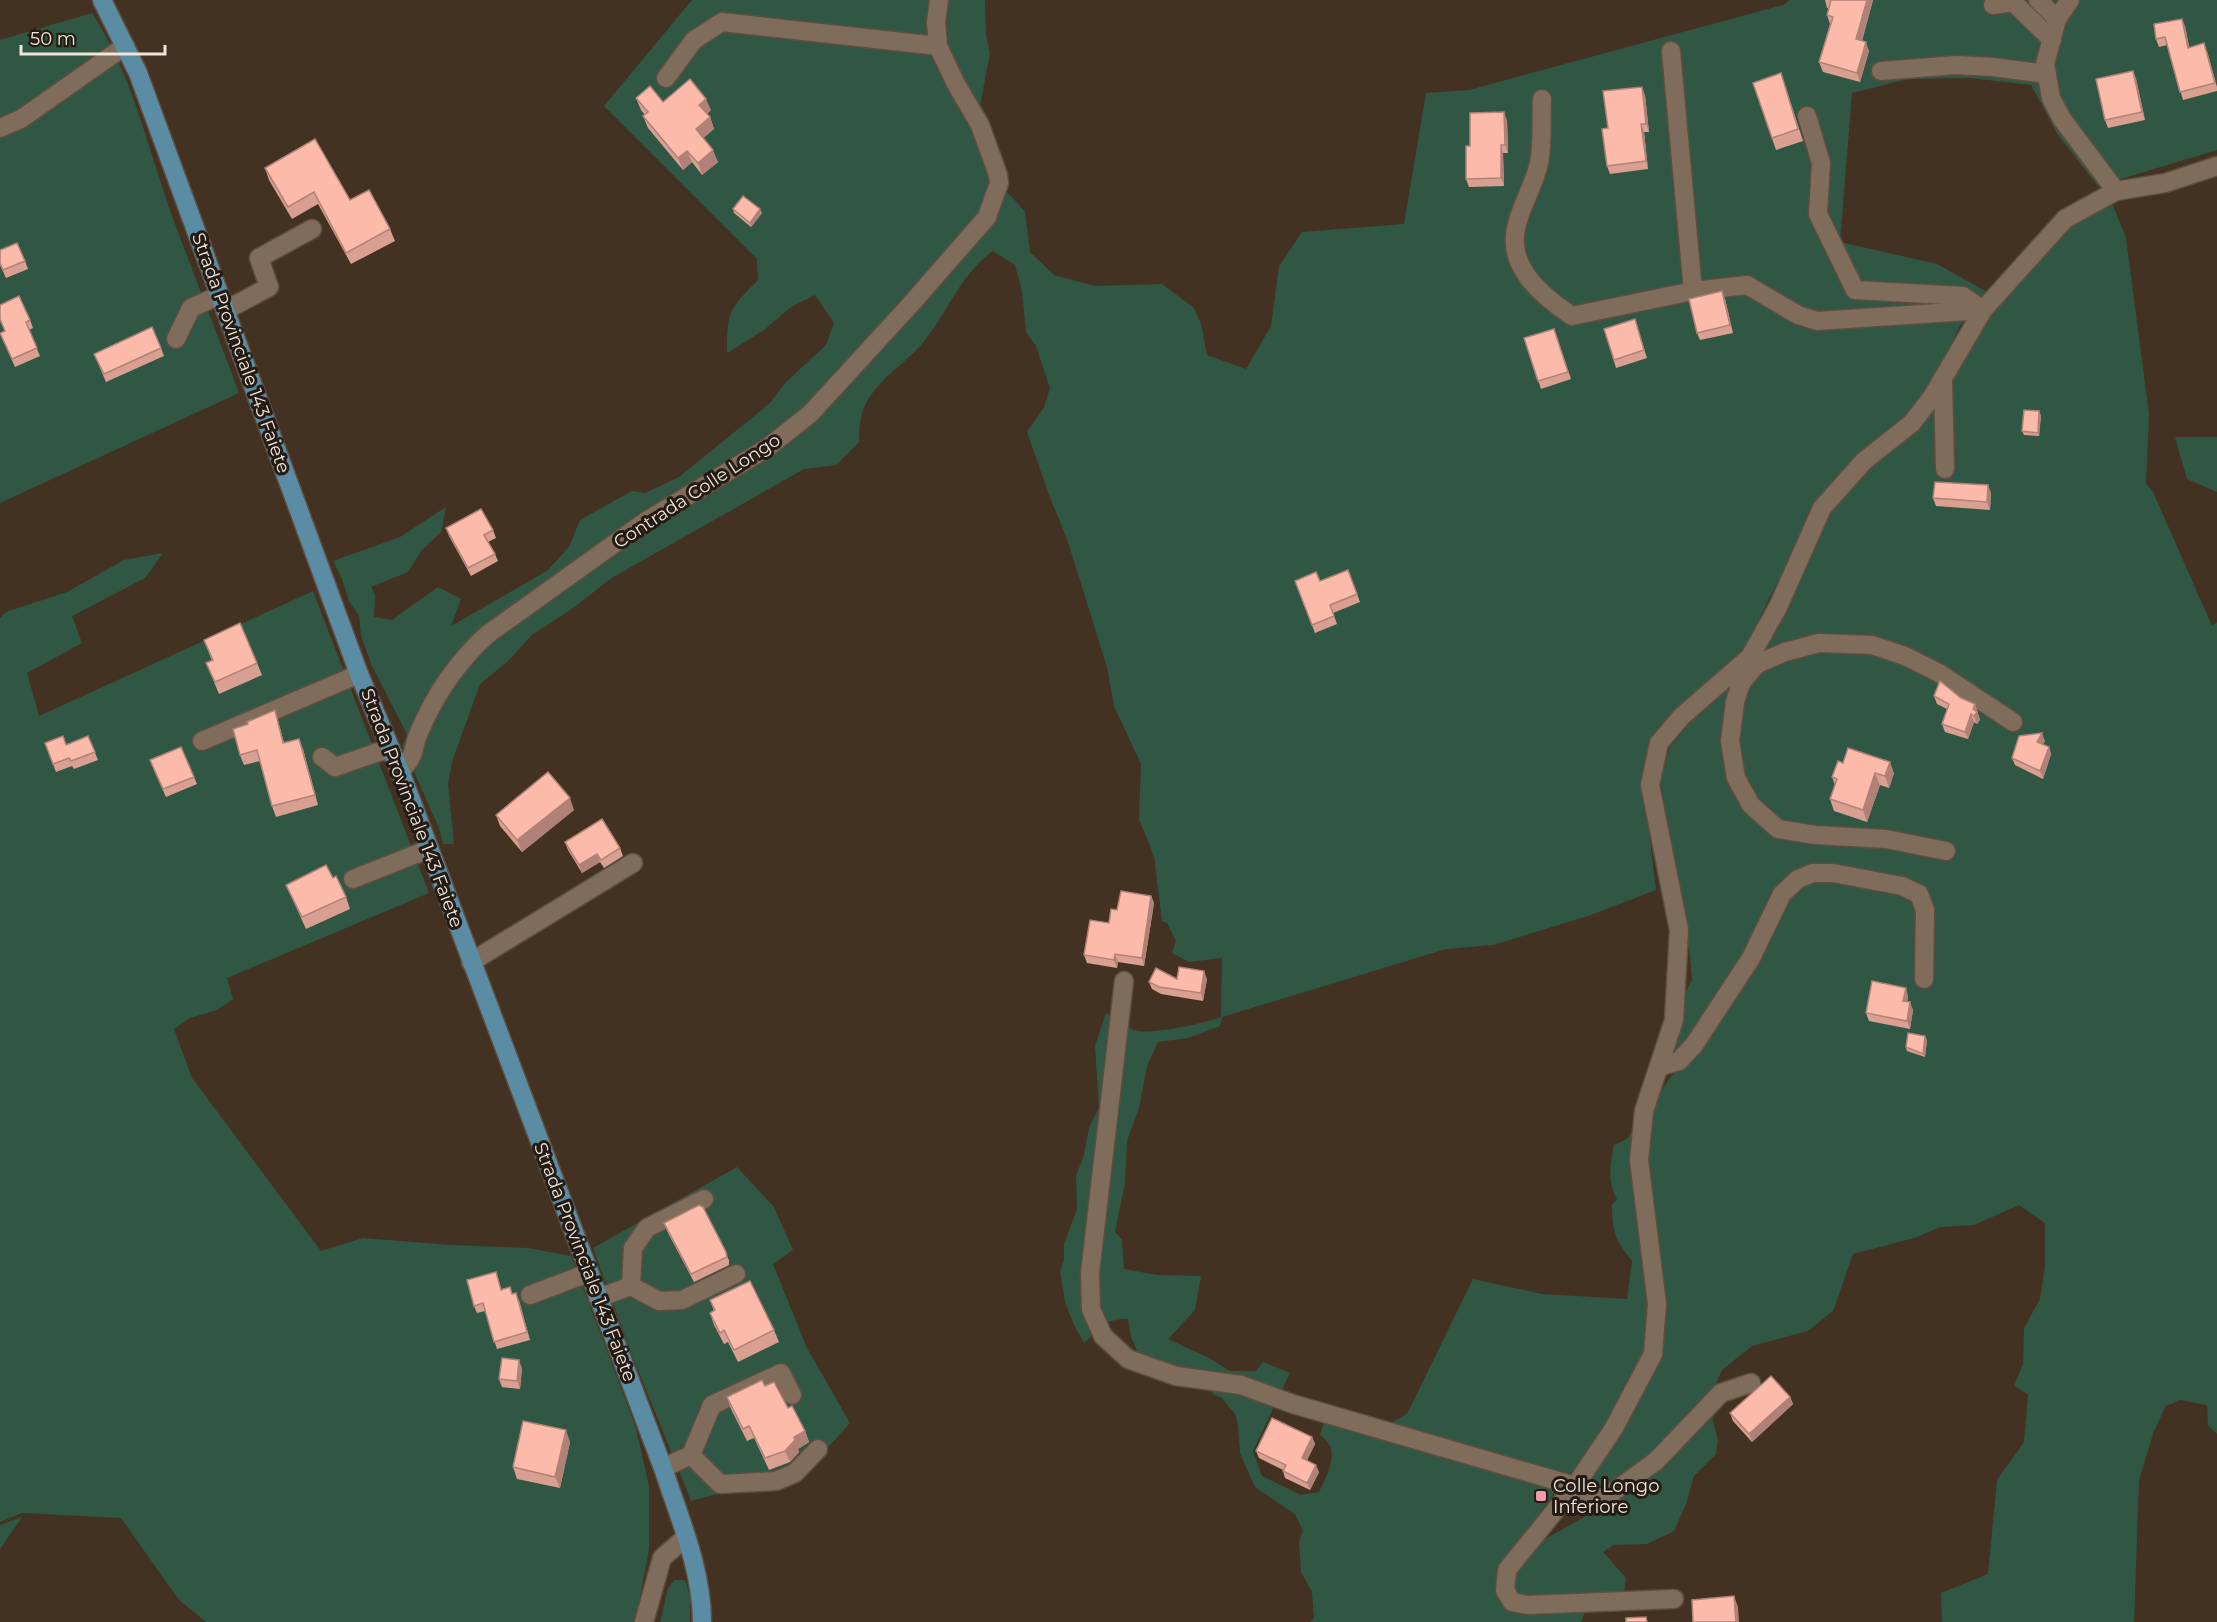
<svg xmlns="http://www.w3.org/2000/svg" width="2217" height="1622" viewBox="0 0 2217 1622" font-family="Montserrat,sans-serif">
	<style>
		.green { fill: #305744; fill-rule: evenodd }
		.lines { fill: none; stroke-linecap: round; stroke-linejoin: round }
		.minor-casing { stroke: #5d4e40; stroke-width: 21 }
		.major-casing { stroke: #5d4e40; stroke-width: 21 }
		.minor { stroke: #7f6c5a; stroke-width: 18 }
		.major { stroke: #5a8ca4; stroke-width: 18 }
		.wall { fill: #d9a092 }
		.shaded-wall { fill: #b08277 }
		.building { fill: #fcbaaa; stroke: #b08277; stroke-width: 1.5 }
		.poi-dot { fill: #f39aa9; stroke: #231b14; stroke-width: 2 }
		.labels { text-anchor: middle; dominant-baseline: central; stroke-width: 6; stroke-linejoin: round; paint-order: stroke }
		.street-label { font-size: 18px; fill: #f0e5db; stroke: #231b14 }
		.poi-label { font-size: 18px; fill: #f0e5db; stroke: #231b14; text-anchor: start }
	</style>
	<rect width="100%" height="100%" fill="#433221"/>
	<!-- green -->
	<g class="green">
		<path d="M 692,0 L 985,0 L 986,35 L 990,53 L 979,111 L 1004,190 L 1012,197 L 1025,212 L 1030,252 L 1054,275 L 1095,286 L 1162,284 L 1194,308 L 1201,324 L 1207,355 L 1246,369 L 1271,326 L 1279,266 L 1302,232 L 1404,224 L 1426,93 L 1469,90 L 1783,5 L 1790,0 L 2217,0 L 2217,150 L 2098,186 L 2058,135 L 2031,85 L 1970,78 L 1908,79 L 1852,93 L 1840,242 L 1937,264 L 1987,292 L 1959,327 L 1931,386 L 1908,417 L 1888,430 L 1861,452 L 1844,469 L 1812,513 L 1746,645 L 1734,658 L 1665,721 L 1654,741 L 1642,774 L 1656,890 L 1588,916 L 1493,945 L 1446,949 L 1222,1017 L 1220,1026 L 1188,1038 L 1158,1042 L 1147,1066 L 1139,1108 L 1127,1141 L 1125,1183 L 1115,1232 L 1122,1240 L 1124,1269 L 1157,1275 L 1201,1276 L 1195,1310 L 1168,1339 L 1209,1358 L 1230,1371 L 1256,1371 L 1263,1362 L 1290,1373 L 1253,1451 L 1262,1476 L 1301,1495 L 1319,1492 C 1325,1479 1336,1460 1330,1446 C 1328,1442 1323,1438 1320,1434 L 1325,1420 L 1360,1429 L 1367,1436 L 1407,1414 L 1473,1279 L 1542,1294 L 1627,1299 L 1632,1261 C 1616,1241 1612,1231 1612,1205 L 1617,1199 C 1607,1182 1610,1164 1614,1145 L 1627,1139 L 1632,1132 L 1650,1131 C 1656,1104 1660,1082 1683,1066 L 1675,1049 L 1682,1000 L 1692,980 L 1690,956 L 1660,779 L 1670,747 L 1687,726 L 1725,686 L 1751,685 L 1765,670 L 1764,653 L 1768,640 L 1807,558 L 1830,514 L 1851,483 L 1923,415 L 1938,409 L 1949,379 L 1975,336 L 2025,272 L 2064,227 L 2112,203 L 2126,238 L 2149,414 L 2146,483 L 2153,492 L 2212,626 L 2217,622 L 2217,1434 L 2208,1425 L 2207,1405 L 2180,1400 L 2166,1406 L 2154,1431 L 2139,1480 L 2134,1622 L 1942,1622 L 1941,1593 L 1988,1574 L 1997,1480 L 2024,1442 L 2028,1394 L 2014,1386 L 2023,1364 L 2024,1328 L 2040,1299 L 2045,1266 L 2045,1223 L 2019,1205 L 1974,1225 L 1941,1227 L 1914,1238 L 1853,1254 L 1833,1311 L 1808,1331 L 1752,1346 L 1722,1370 L 1711,1394 L 1713,1421 L 1718,1441 L 1716,1454 L 1694,1476 L 1686,1504 L 1674,1531 L 1647,1544 L 1614,1545 L 1603,1552 L 1626,1578 L 1624,1594 L 1592,1597 L 1581,1622 L 1310,1622 L 1314,1618 L 1312,1592 L 1301,1572 L 1299,1542 L 1303,1531 L 1295,1514 L 1255,1487 L 1240,1453 L 1238,1425 L 1235,1414 L 1222,1398 L 1213,1394 L 1203,1375 L 1171,1368 L 1139,1355 L 1131,1337 L 1128,1319 C 1104,1319 1101,1327 1084,1343 L 1074,1325 L 1065,1302 L 1060,1271 L 1064,1260 L 1064,1244 L 1077,1209 L 1076,1176 L 1084,1155 L 1089,1128 L 1099,1108 L 1095,1046 L 1106,1013 C 1115,1018 1124,1026 1134,1030 C 1146,1036 1207,1023 1221,1017 L 1222,958 L 1189,962 L 1172,953 L 1176,941 L 1167,923 L 1162,921 L 1154,856 L 1139,819 L 1141,764 L 1114,706 L 1107,667 L 1067,539 L 1049,495 L 1027,432 L 1044,407 L 1050,388 L 1036,346 L 1026,332 L 1022,291 L 1015,265 L 993,251 C 959,275 947,315 921,345 C 905,363 882,377 869,398 C 859,414 860,424 859,442 L 836,465 L 804,469 L 610,579 L 576,606 L 532,635 L 507,662 L 480,684 L 452,762 L 448,784 L 454,844 L 443,844 L 439,828 L 402,745 L 408,736 L 372,666 L 361,636 L 359,616 L 349,601 L 342,579 L 333,561 L 400,537 L 446,507 L 441,532 L 422,550 L 408,572 L 371,587 L 375,595 L 374,617 L 392,620 L 438,587 L 461,599 L 451,626 L 547,571 L 569,547 L 580,520 L 632,491 L 645,493 L 679,477 L 770,403 L 786,382 L 826,345 L 834,323 L 815,295 L 791,307 L 764,330 L 727,353 C 727,312 729,309 758,280 L 757,259 L 604,106 ZM 1574,1469 C 1594,1478 1602,1481 1609,1503 L 1505,1562 L 1555,1492 Z"/>
		<path d="M 92,13 C 132,74 147,145 171,213 C 193,273 217,333 239,393 L 0,503 L 0,40 Z"/>
		<polygon points="2175,437 2217,437 2217,492 2187,479"/>
		<polygon points="163,553 145,578 72,616 82,643 27,673 39,716 313,591 429,893 227,978 233,999 217,1010 190,1018 174,1029 192,1078 321,1251 363,1238 451,1245 528,1248 571,1256 636,1428 649,1486 649,1550 635,1622 206,1622 179,1600 121,1518 22,1513 0,1522 0,618 6,612 67,592 124,560"/>
		<polygon points="737,1167 774,1207 793,1250 773,1264 807,1348 850,1423 801,1477 725,1492 691,1501 630,1350 593,1248"/>
		<polygon points="22,1517 0,1549 0,1525"/>
		<polygon points="674,1580 685,1580 690,1597 690,1622 660,1622 668,1588"/>
	</g>
	<g class="lines">
		<!-- minor casing -->
		<g class="minor-casing">
			<g id="minor">
				<polyline points="2038,0 2057,19"/>
				<polyline points="2070,0 2057,19 2045,64 2051,98 2062,119 2116,191"/>
				<polyline points="1993,5 2013,2 2052,40"/>
				<polyline points="1671,51 1693,291"/>
				<polyline points="1881,71 1956,65 1993,67 2047,74"/>
				<polyline points="666,78 694,40 722,22 938,46"/>
				<path d="M 1542,99 C 1541,120 1543,143 1539,163 C 1534,185 1522,204 1517,224 C 1505,266 1542,296 1572,316 L 1693,291 L 1747,285 L 1798,315 L 1817,321 L 1983,310 L 1963,296 L 1855,290 L 1818,214 L 1821,163 L 1807,116"/>
				<polyline points="0,128 21,119 125,46"/>
				<polyline points="226,310 269,287 259,258 312,229"/>
				<polyline points="176,339 191,308 220,295"/>
				<polyline points="1943,379 1945,469"/>
				<polyline points="1751,658 1757,664 1741,683 1735,702 1730,741 1736,778 1751,805 1778,829 1815,835 1886,839 1946,851"/>
				<polyline points="1757,664 1785,652 1819,643 1872,645 1905,656 1939,673 2013,722"/>
				<polyline points="202,741 359,674"/>
				<polyline points="322,757 335,767 390,748"/>
				<path d="M 400,771 C 418,754 411,749 420,730 C 436,693 459,660 488,634 L 646,521 L 767,448 L 810,414 L 911,304 L 987,217 L 999,183 L 998,175 L 980,125 L 956,84 L 938,46 L 936,22 L 939,0"/>
				<polyline points="353,879 429,849"/>
				<polyline points="471,962 633,863"/>
				<polyline points="1124,981 1090,1273 1091,1309 1103,1336 1128,1359 1176,1376 1241,1385 1293,1404 1575,1486 1588,1499 1605,1498 1656,1461 1721,1393 1751,1383"/>
				<polyline points="1661,1066 1679,1061 1694,1045 1751,958 1782,894 1798,879 1813,873 1833,873 1902,886 1919,894 1925,910 1924,979"/>
				<polyline points="631,1286 633,1248 647,1228 704,1199"/>
				<polyline points="530,1295 588,1273"/>
				<polyline points="598,1298 631,1286 659,1301 682,1300 736,1274"/>
				<polyline points="691,1455 720,1484 776,1481 795,1473 818,1449"/>
				<polyline points="663,1468 691,1455 712,1405 781,1373 792,1395"/>
				<polyline points="1674,1599 1527,1605 1512,1602 1505,1590 1507,1570 1575,1486 1614,1428 1653,1354 1657,1304 1639,1160 1644,1111 1674,1020 1679,930 1650,785 1659,743 1682,716 1750,657 1778,607 1822,508 1864,461 1912,423 1932,397 1983,310 2065,219 2116,191 2165,183 2217,166"/>
				<polyline points="644,1622 662,1558 686,1537"/>
			</g>
		</g>
		<!-- major casing -->
		<g class="major-casing">
			<path id="major" d="M 102,0 L 138,73 L 359,674 L 400,771 L 663,1468 C 679,1517 702,1569 702,1622"/>
		</g>
		<!-- minor -->
		<use href="#minor" class="minor"/>
		<!-- major -->
		<use href="#major" class="major"/>
	</g>
	<!-- wall -->
	<g class="wall">
		<polygon points="1825,0 1873,0 1862,41 1869,51 1860,82 1823,72 1819,62 1830,24 1827,15 1829,8 1827,8"/>
		<polygon points="2185,26 2189,47 2207,51 2217,87 2217,91 2183,100 2167,45 2159,47 2156,39"/>
		<polygon points="2133,71 2136,79 2145,120 2108,128 2105,120"/>
		<polygon points="1753,83 1785,85 1803,141 1776,150"/>
		<polygon points="1645,95 1649,132 1644,132 1648,169 1610,174 1607,166 1608,128"/>
		<polygon points="636,98 711,110 707,114 710,117 714,129 703,138 718,162 702,175 692,162 683,170 648,128 643,116 645,115 641,110"/>
		<polygon points="1507,120 1508,153 1503,153 1504,186 1469,187 1466,179 1470,146"/>
		<polygon points="265,168 350,200 390,229 395,241 351,264 318,204 292,219 269,180"/>
		<polygon points="733,209 762,213 751,227 734,213"/>
		<polygon points="0,250 25,261 28,269 6,278 0,265"/>
		<polygon points="1725,299 1733,333 1700,340 1697,333"/>
		<polygon points="0,305 30,320 33,328 29,330 40,356 15,367 0,333 5,331 0,321"/>
		<polygon points="1637,327 1647,358 1616,368 1604,329"/>
		<polygon points="1554,329 1571,379 1541,389 1524,338"/>
		<polygon points="161,348 164,356 106,382 94,354"/>
		<polygon points="2041,415 2039,436 2024,435 2022,431"/>
		<polygon points="1991,493 1990,510 1936,506 1933,498"/>
		<polygon points="446,528 493,530 496,538 488,542 495,554 498,561 471,576 449,536"/>
		<polygon points="1295,581 1320,581 1357,594 1360,602 1333,613 1337,624 1315,633"/>
		<polygon points="204,640 257,663 262,675 219,694 206,663 212,661"/>
		<polygon points="1934,696 1961,698 1975,704 1980,720 1977,724 1974,722 1968,739 1945,732 1942,724 1947,709 1937,704"/>
		<polygon points="275,710 284,743 303,749 318,805 276,817 272,806 260,761 244,765 240,755 248,724"/>
		<polygon points="88,736 98,760 74,769 72,766 56,772 45,743 66,745"/>
		<polygon points="2045,741 2043,744 2049,747 2051,754 2043,779 2015,765 2012,758"/>
		<polygon points="1843,763 1894,773 1889,788 1880,785 1867,822 1834,811 1830,799 1835,785 1832,777"/>
		<polygon points="153,768 194,777 197,784 166,797"/>
		<polygon points="574,810 522,852 500,826 496,815"/>
		<polygon points="565,842 620,848 623,856 604,868 600,862 582,873 568,850"/>
		<polygon points="333,878 346,897 350,909 306,929 286,885"/>
		<polygon points="1151,896 1154,903 1144,966 1118,962 1117,968 1087,963 1084,955 1117,910"/>
		<polygon points="1177,979 1207,979 1203,1001 1161,994 1152,989 1149,982"/>
		<polygon points="1908,996 1907,1001 1913,1010 1910,1029 1869,1021 1866,1013"/>
		<polygon points="1927,1040 1925,1057 1907,1051 1906,1047"/>
		<polygon points="699,1205 729,1260 729,1265 694,1282 667,1231 664,1223"/>
		<polygon points="496,1272 501,1289 510,1287 512,1293 519,1300 530,1340 497,1349 485,1311 477,1313 474,1306"/>
		<polygon points="710,1300 774,1330 779,1342 738,1362 728,1342 724,1344 714,1325 710,1313 714,1311"/>
		<polygon points="522,1368 520,1389 502,1387 499,1379"/>
		<polygon points="765,1386 788,1408 805,1431 809,1442 798,1449 799,1452 790,1462 769,1470 754,1438 747,1441 731,1409 727,1397"/>
		<polygon points="1790,1397 1793,1404 1752,1442 1733,1421 1730,1413"/>
		<polygon points="1312,1437 1315,1444 1307,1460 1319,1472 1310,1490 1285,1478 1283,1471 1283,1470 1259,1458 1256,1451"/>
		<polygon points="570,1442 560,1488 517,1479 513,1467"/>
	</g>
	<!-- shaded-wall -->
	<g class="shaded-wall">
		<polygon points="1867,0 1873,0 1859,49 1856,39"/>
		<polygon points="2182,19 2185,26 2191,56 2188,48"/>
		<polygon points="1866,42 1869,51 1860,82 1857,73"/>
		<polygon points="2133,71 2136,79 2145,120 2142,112"/>
		<polygon points="1642,87 1645,95 1649,132 1646,124"/>
		<polygon points="706,99 711,110 703,116 699,105"/>
		<polygon points="1504,112 1507,120 1508,153 1505,145"/>
		<polygon points="710,117 714,129 700,141 696,129"/>
		<polygon points="1641,124 1644,132 1648,169 1646,161"/>
		<polygon points="1501,145 1503,153 1504,186 1501,178"/>
		<polygon points="713,150 718,162 702,175 698,163"/>
		<polygon points="687,151 692,162 683,170 678,158"/>
		<polygon points="760,209 762,213 751,227 750,223"/>
		<polygon points="1722,291 1725,299 1733,333 1730,325"/>
		<polygon points="2039,411 2041,415 2039,436 2038,433"/>
		<polygon points="1988,485 1991,493 1990,510 1987,502"/>
		<polygon points="1975,704 1980,720 1977,724 1974,716 1973,709"/>
		<polygon points="275,710 287,754 283,743"/>
		<polygon points="1971,714 1974,722 1968,739 1965,732"/>
		<polygon points="2042,733 2045,741 2040,750 2037,742"/>
		<polygon points="299,739 303,749 318,805 315,795"/>
		<polygon points="2049,747 2051,754 2043,779 2040,771"/>
		<polygon points="1890,762 1894,773 1889,788 1885,776"/>
		<polygon points="1875,773 1880,785 1867,822 1863,810"/>
		<polygon points="570,798 574,810 522,852 517,840"/>
		<polygon points="597,854 600,862 582,873 579,865"/>
		<polygon points="1151,896 1154,903 1144,966 1142,958"/>
		<polygon points="1115,954 1118,962 1117,968 1114,960"/>
		<polygon points="1204,971 1207,979 1203,1001 1201,993"/>
		<polygon points="1906,988 1908,996 1906,1008 1903,1001"/>
		<polygon points="1910,1002 1913,1010 1910,1029 1907,1021"/>
		<polygon points="1925,1036 1927,1040 1925,1057 1923,1054"/>
		<polygon points="519,1360 522,1368 520,1389 517,1381"/>
		<polygon points="1790,1397 1793,1404 1752,1442 1749,1434"/>
		<polygon points="566,1430 570,1442 560,1488 555,1477"/>
		<polygon points="805,1431 809,1442 798,1449 799,1452 790,1462 785,1451 794,1437"/>
		<polygon points="1312,1437 1315,1444 1305,1465 1302,1458"/>
		<polygon points="1316,1465 1319,1472 1310,1490 1307,1483"/>
		<polygon points="1734,1596 1738,1607 1739,1622 1736,1622"/>
	</g>
	<!-- building -->
	<g class="building">
		<polygon points="1831,0 1867,0 1856,39 1866,42 1857,73 1819,62 1833,17 1827,15"/>
		<polygon points="2182,19 2188,48 2204,43 2215,83 2180,92 2165,37 2156,39 2154,24"/>
		<polygon points="2133,71 2142,112 2105,120 2096,79"/>
		<polygon points="1781,73 1798,129 1772,138 1753,83"/>
		<polygon points="690,79 706,99 699,105 710,117 696,129 713,150 698,163 687,151 678,158 643,116 648,112 636,98 650,86 663,102"/>
		<polygon points="1642,87 1646,124 1641,124 1646,161 1607,166 1602,129 1608,128 1603,91"/>
		<polygon points="1504,112 1505,145 1501,145 1501,178 1466,179 1466,146 1470,146 1470,113"/>
		<polygon points="315,139 350,200 369,190 390,229 346,253 314,192 288,207 265,168"/>
		<polygon points="743,196 760,209 750,223 733,209"/>
		<polygon points="17,243 25,261 3,270 0,263 0,250"/>
		<polygon points="1722,291 1730,325 1697,333 1689,299"/>
		<polygon points="19,296 30,320 26,322 37,348 12,359 0,333 5,331 0,319 0,305"/>
		<polygon points="1635,319 1644,350 1614,360 1604,329"/>
		<polygon points="152,327 161,348 104,374 94,354"/>
		<polygon points="1554,329 1568,372 1538,381 1524,338"/>
		<polygon points="2024,410 2039,411 2038,433 2022,431"/>
		<polygon points="1935,482 1988,485 1987,502 1933,498"/>
		<polygon points="481,509 493,530 484,535 495,554 468,568 446,528"/>
		<polygon points="1348,570 1357,594 1330,605 1334,616 1312,625 1295,581 1316,572 1320,581"/>
		<polygon points="240,623 257,663 215,682 206,663 213,660 204,640"/>
		<polygon points="1940,681 1961,698 1975,704 1973,709 1977,712 1974,716 1971,714 1965,732 1942,724 1949,704 1934,696"/>
		<polygon points="275,710 283,743 299,739 315,795 272,806 257,750 240,755 233,729 248,724 247,722"/>
		<polygon points="2042,733 2037,742 2049,747 2040,771 2012,758 2019,736"/>
		<polygon points="63,736 66,745 88,736 95,752 71,761 69,758 53,764 45,743"/>
		<polygon points="181,747 194,777 163,789 150,760"/>
		<polygon points="1848,748 1890,762 1885,776 1875,773 1863,810 1830,799 1837,779 1832,777 1838,761 1843,763"/>
		<polygon points="548,772 570,798 517,840 496,815"/>
		<polygon points="602,819 620,848 601,860 597,854 579,865 565,842"/>
		<polygon points="326,865 333,878 336,876 346,897 302,917 286,885"/>
		<polygon points="1121,891 1151,896 1142,958 1115,954 1114,960 1084,955 1090,920 1109,923 1111,909 1117,910"/>
		<polygon points="1179,967 1204,971 1201,993 1159,987 1149,982 1156,968 1177,979"/>
		<polygon points="1872,981 1906,988 1903,1001 1910,1002 1907,1021 1866,1013"/>
		<polygon points="1908,1033 1925,1036 1923,1054 1906,1047"/>
		<polygon points="699,1205 703,1207 726,1252 727,1257 691,1274 664,1223"/>
		<polygon points="496,1272 501,1290 510,1287 512,1294 516,1293 527,1332 494,1342 483,1303 474,1306 467,1280"/>
		<polygon points="750,1281 774,1330 734,1350 724,1330 720,1333 710,1313 715,1310 710,1300"/>
		<polygon points="502,1358 519,1360 517,1381 499,1379"/>
		<polygon points="1771,1376 1790,1397 1749,1434 1730,1413"/>
		<polygon points="762,1380 765,1386 774,1382 788,1408 792,1406 805,1431 794,1437 795,1440 785,1451 765,1458 749,1426 743,1429 727,1397"/>
		<polygon points="1272,1418 1312,1437 1302,1458 1316,1465 1307,1483 1283,1471 1286,1465 1256,1451"/>
		<polygon points="523,1421 566,1430 555,1477 513,1467"/>
		<polygon points="1734,1596 1736,1622 1693,1622 1692,1600"/>
		<polygon points="1646,1617 1647,1622 1626,1622 1626,1618"/>
	</g>
	<!-- markers -->
	<rect class="poi-dot" x="1535" y="1490" width="12" height="12" rx="3"/>
	<g class="labels">
		<!-- street labels -->
		<g class="street-label">
			<text transform="translate(241 353) rotate(70)">Strada Provinciale 143 Faiete</text>
			<text transform="translate(697 491) rotate(-33)">Contrada Colle Longo</text>
			<text transform="translate(412 808) rotate(69)">Strada Provinciale 143 Faiete</text>
			<text transform="translate(585 1262) rotate(69)">Strada Provinciale 143 Faiete</text>
		</g>
		<!-- poi labels -->
		<g class="poi-label">
			<text x="1553" y="1486">Colle Longo<tspan x="1553" dy="21">Inferiore</tspan></text>
		</g>
	</g>
	<!-- scale -->
	<path d="M21 45v9h144v-9" fill="none" stroke="#f0e5db" stroke-width="3"/>
	<text x="30" y="45" font-size="18" fill="#f0e5db" stroke="#231b14" stroke-width="4.5" paint-order="stroke">50 m</text>
</svg>
